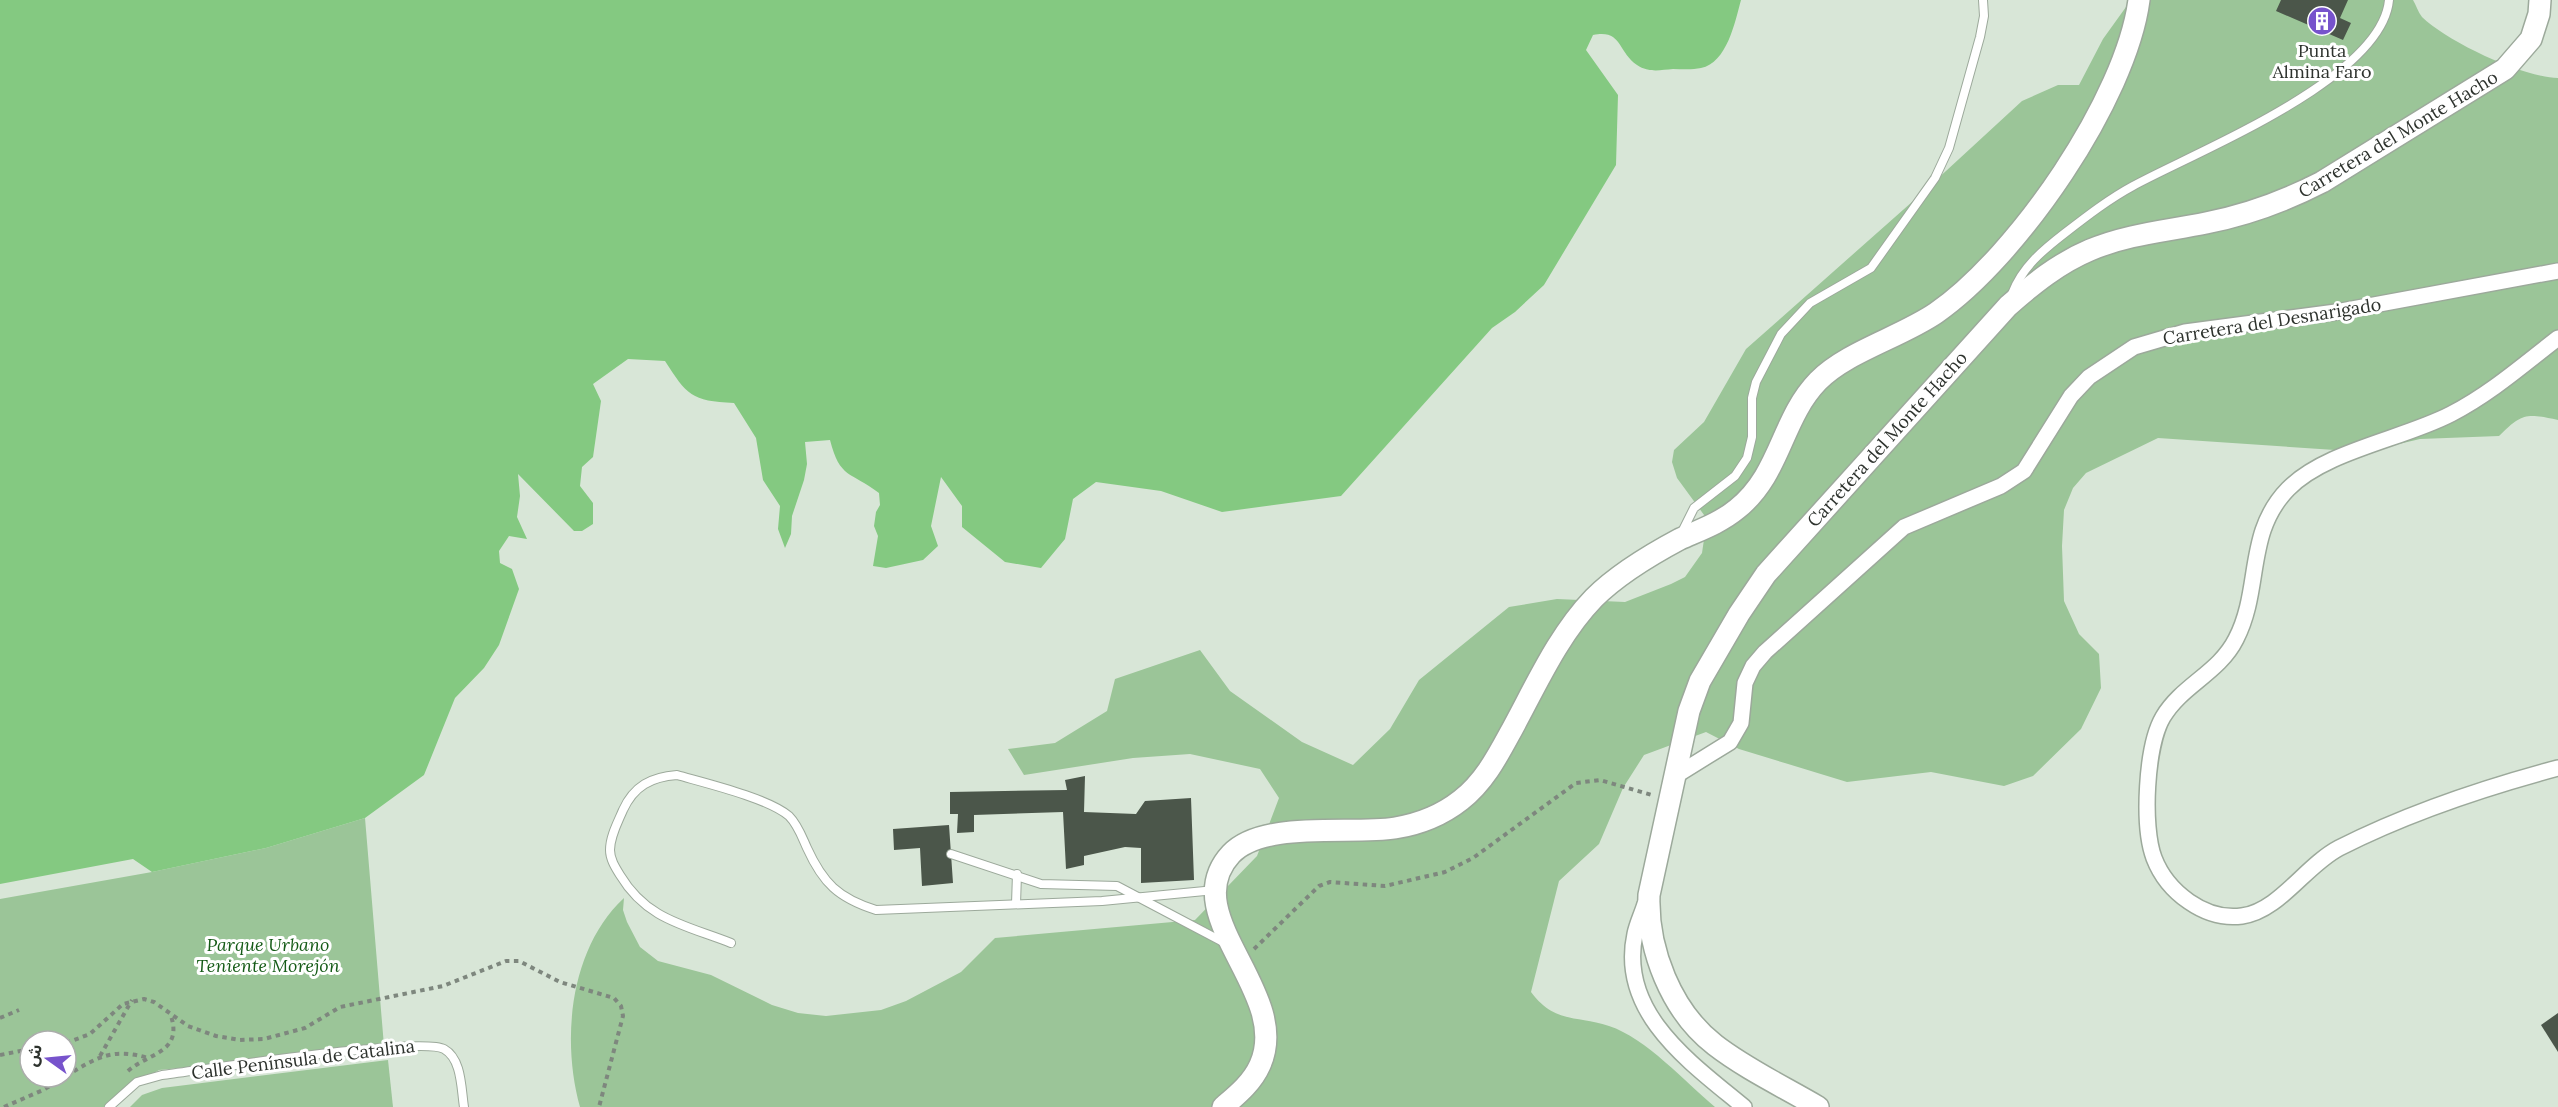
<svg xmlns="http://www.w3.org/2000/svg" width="2558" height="1107" viewBox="0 0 2558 1107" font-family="Lora,'Noto Sans Arabic',serif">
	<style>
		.green { fill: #9bc598; fill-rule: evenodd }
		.water { fill: #84c981 }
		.building { fill: #4b564a }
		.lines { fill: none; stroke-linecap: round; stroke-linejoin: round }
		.service-casing { stroke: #9ca99b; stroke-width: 10 }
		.minor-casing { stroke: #9ca99b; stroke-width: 18 }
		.secondary-casing { stroke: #9ca99b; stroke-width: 24 }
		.path { stroke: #7e877e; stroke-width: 4; stroke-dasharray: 4.5 4.5; stroke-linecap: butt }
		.service { stroke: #fff; stroke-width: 8 }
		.minor { stroke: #fff; stroke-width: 15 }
		.secondary { stroke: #fff; stroke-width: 21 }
		.labels { text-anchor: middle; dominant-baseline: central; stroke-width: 6; stroke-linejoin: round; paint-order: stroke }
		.poi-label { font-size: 18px; fill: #2e332e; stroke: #fff }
		.street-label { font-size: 18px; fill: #2e332e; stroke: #fff }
		.park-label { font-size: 18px; font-style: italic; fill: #155b17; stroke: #fff }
	</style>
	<rect width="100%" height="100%" fill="#d8e6d7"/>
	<!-- green -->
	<g class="green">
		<path d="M 2131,0 L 2413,0 C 2416,5 2418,12 2422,17 C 2448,42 2522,77 2558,78 L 2558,420 C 2526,413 2522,413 2499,436 L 2420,439 L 2365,452 L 2158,438 L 2086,473 L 2073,488 L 2064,510 L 2062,546 L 2064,601 L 2079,634 L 2099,654 L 2101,688 L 2081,729 L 2033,776 L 2004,786 L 1931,772 L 1847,782 L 1739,749 L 1706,732 L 1644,755 L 1623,788 L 1599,844 L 1559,881 L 1531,992 C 1555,1024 1576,1015 1609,1026 C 1646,1038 1685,1082 1715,1107 L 580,1107 C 561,1039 570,948 624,898 L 623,910 L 627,922 L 640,947 L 658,961 L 711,975 L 772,1005 L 798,1013 L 826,1016 L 881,1010 L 906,1001 L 961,972 L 995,938 L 1195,920 L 1257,856 L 1279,798 L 1260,769 L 1190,754 L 1133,758 L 1024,775 L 1008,749 L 1055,743 L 1107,711 L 1115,679 L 1200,650 L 1230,691 L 1302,742 L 1353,765 L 1390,729 L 1419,680 L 1509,607 L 1557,599 L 1625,602 L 1671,584 L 1685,577 L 1702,553 L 1707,519 L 1677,478 L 1672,462 L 1674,450 L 1704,422 L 1746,349 L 1921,194 L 2022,101 L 2058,85 L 2079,85 L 2103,39 Z"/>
		<path d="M 365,818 L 384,1046 L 381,1048 L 159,1070 L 137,1083 L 111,1107 L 0,1107 L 0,899 L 152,872 L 266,848 ZM 30,1041 L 66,1041 L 66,1077 L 30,1077 Z"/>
		<polygon points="388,1060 393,1107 130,1107 142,1095 162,1088"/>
	</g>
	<!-- water -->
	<path class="water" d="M 0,0 L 1741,0 C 1735,22 1727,63 1701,68 C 1692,70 1682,69 1673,69 C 1660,70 1649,73 1637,65 C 1617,51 1622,29 1593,35 L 1586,50 L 1618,95 L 1616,165 L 1544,285 L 1515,312 L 1492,328 L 1341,496 L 1222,512 L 1161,491 L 1096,482 L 1073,499 L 1065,539 L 1041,568 L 1005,562 L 962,527 L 962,506 L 941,477 L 931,526 L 938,546 L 923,560 L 886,568 L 873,566 L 878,536 L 874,526 L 876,512 L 880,505 L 879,493 C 850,471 840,479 830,440 L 805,442 L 807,464 L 804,480 L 792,516 L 791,534 L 785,548 L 778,529 L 780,506 L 763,480 L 756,438 L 734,403 C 691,401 687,395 665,361 L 628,359 L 593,384 L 601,401 L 593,457 L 582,467 L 580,486 L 593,503 L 593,524 L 582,531 L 574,531 L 518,474 L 520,496 L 517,517 L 527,539 L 509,536 L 499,551 L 500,563 L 512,569 L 519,589 L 499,645 L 484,668 L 455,698 L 424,775 L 365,818 L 266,848 L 152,872 L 133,859 L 0,884 Z"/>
	<!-- building -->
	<g class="building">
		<polygon points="2281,0 2348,0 2340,18 2351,23 2343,40 2276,11"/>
		<polygon points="1085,776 1084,812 1136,814 1145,801 1191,798 1194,880 1141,883 1141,848 1125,847 1084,856 1084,865 1066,869 1063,812 974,815 974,832 957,833 958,814 950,814 950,792 1067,790 1065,780"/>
		<polygon points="949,825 953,883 922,886 920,848 894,850 893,829"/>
		<polygon points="2558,1013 2558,1052 2541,1025"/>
	</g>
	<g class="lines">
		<!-- service casing -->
		<g class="service-casing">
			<g id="service">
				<path d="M 2012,294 C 2022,267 2043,250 2065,233 C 2087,216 2109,199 2133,186 C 2195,152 2382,79 2389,0"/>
				<polyline points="1681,534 1694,508 1735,476 1747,458 1752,437 1752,398 1756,382 1781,334 1810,303 1871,268 1935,178 1949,148 1980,37 1984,16 1983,0"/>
				<polyline points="951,854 1041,884 1117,886 1225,943"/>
				<polyline points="1016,904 1017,874"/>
				<path d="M 731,943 C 685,925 647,920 620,875 C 615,867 610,859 610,850 C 610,836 618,822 623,810 C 634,786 651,777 677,775 C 705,783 768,798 789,816 C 798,825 802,837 807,848 C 823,883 838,898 876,910 L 1102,901 L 1215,890"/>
				<path d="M 109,1107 L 137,1082 L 162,1075 C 202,1070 421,1036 444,1049 C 462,1059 461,1088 464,1107"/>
			</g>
		</g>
		<!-- minor casing -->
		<g class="minor-casing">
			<g id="minor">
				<path d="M 2558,338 C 2523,365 2490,394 2451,414 C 2403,439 2325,451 2288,489 C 2245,533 2262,589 2236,639 C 2219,673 2182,685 2163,717 C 2146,746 2142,826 2154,858 C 2167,892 2205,921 2242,916 C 2279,911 2305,866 2339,848 C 2408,813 2483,788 2558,768"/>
				<polyline points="1675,776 1730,742 1741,723 1745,683 1753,666 1765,652 1904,527 2001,486 2024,471 2071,396 2089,377 2134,347 2185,332 2336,312 2558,271"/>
				<path d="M 1645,904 C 1642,914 1637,924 1635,934 C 1618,1013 1691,1063 1744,1107"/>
			</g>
		</g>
		<!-- secondary casing -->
		<g class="secondary-casing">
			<g id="secondary">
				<path d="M 1223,1107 C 1237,1095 1252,1083 1260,1065 C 1293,992 1174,915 1231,854 C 1263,820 1351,835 1395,828 C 1420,824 1442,815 1461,800 C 1483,783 1496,759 1509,735 C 1534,690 1557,636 1594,598 C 1618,574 1650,555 1680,539 C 1700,530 1720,523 1737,509 C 1781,474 1781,419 1818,381 C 1846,352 1901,337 1936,313 C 2018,256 2126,99 2139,0"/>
				<path d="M 1818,1107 C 1784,1087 1746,1069 1715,1045 C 1671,1011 1647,949 1649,895 L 1689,711 L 1700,681 L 1739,614 L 1766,574 L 2008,306 C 2033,284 2059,263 2090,250 C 2128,234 2167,231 2206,223 C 2247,215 2285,201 2322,182 L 2505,69 L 2531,39 L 2539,14 L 2540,0"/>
			</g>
		</g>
		<!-- path -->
		<g class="path">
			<polyline points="1254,949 1319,886 1330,882 1385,886 1445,872 1473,858 1576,783 1600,780 1652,795"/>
			<polyline points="0,1018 19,1010"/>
			<polyline points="66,1043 90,1034 123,1004 144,999 154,1002 188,1026 216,1036 240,1040 264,1039 305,1028 340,1007 443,986 506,961 519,961 560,982 614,998 621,1006 623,1016 599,1107"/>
			<polyline points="0,1055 30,1049"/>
			<polyline points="100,1056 132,1000"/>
			<path d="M 128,1071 C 148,1053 183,1053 171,1016"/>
			<path d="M 66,1076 C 96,1058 112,1047 148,1058"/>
			<polyline points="4,1107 43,1090 65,1077"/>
		</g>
		<!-- service -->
		<use href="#service" class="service"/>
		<!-- minor -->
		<use href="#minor" class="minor"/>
		<!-- secondary -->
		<use href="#secondary" class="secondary"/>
	</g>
	<!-- icons -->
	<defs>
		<g id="building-disc" transform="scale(1.5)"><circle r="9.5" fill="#7753cc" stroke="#fff"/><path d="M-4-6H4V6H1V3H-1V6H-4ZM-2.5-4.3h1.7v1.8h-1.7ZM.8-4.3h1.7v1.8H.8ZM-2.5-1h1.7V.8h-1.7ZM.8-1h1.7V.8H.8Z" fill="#fff"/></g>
	</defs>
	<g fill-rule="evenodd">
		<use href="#building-disc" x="2322" y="21"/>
	</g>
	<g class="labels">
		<!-- poi labels -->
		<g class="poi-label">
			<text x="2322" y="50">Punta<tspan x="2322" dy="21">Almina Faro</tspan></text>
		</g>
		<!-- street labels -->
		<g class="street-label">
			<text transform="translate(2398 134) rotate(-31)">Carretera del Monte Hacho</text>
			<text transform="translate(2272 321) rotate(-9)">Carretera del Desnarigado</text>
			<text transform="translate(1887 439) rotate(-48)">Carretera del Monte Hacho</text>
			<text transform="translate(303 1059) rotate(-7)">Calle Península de Catalina</text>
		</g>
		<!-- park labels -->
		<g class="park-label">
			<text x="268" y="944">Parque Urbano<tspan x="268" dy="21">Teniente Morejón</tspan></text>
		</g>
	</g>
	<!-- north arrow -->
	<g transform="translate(48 1059) rotate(285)"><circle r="28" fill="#ffffff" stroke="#abadab" stroke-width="1.5"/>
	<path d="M0-4.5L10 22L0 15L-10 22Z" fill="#7753cc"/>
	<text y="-9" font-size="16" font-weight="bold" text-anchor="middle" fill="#2e332e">ش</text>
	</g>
</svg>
